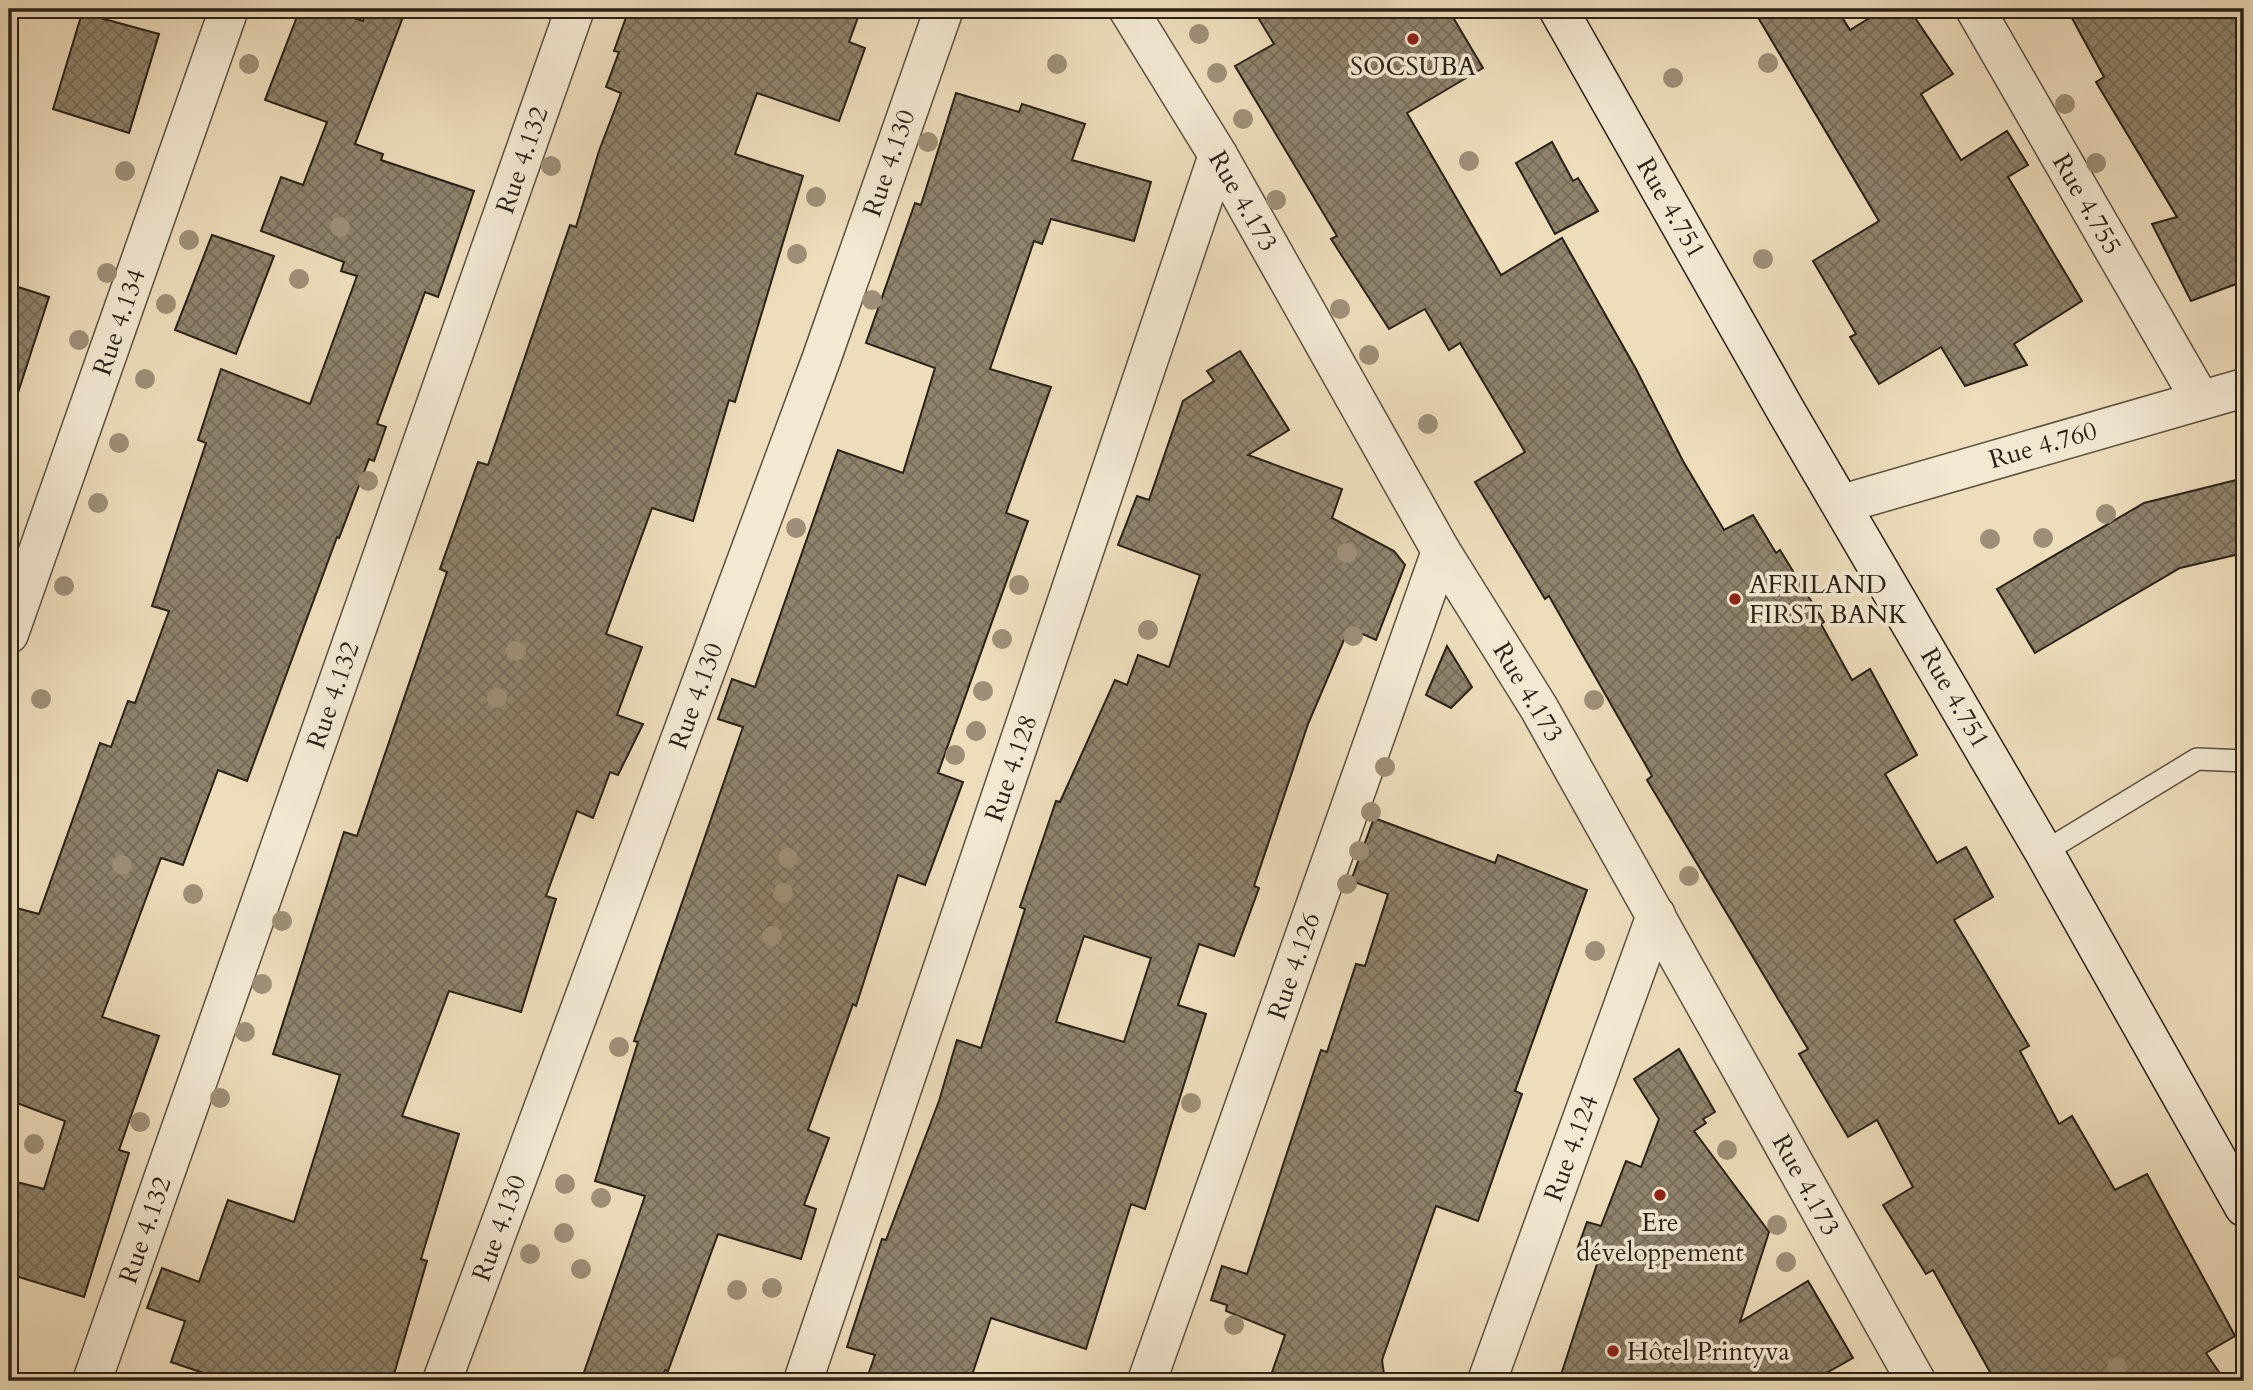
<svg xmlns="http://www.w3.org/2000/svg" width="2253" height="1390" viewBox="0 0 2253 1390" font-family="Cardo,serif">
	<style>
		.building { fill: url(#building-cross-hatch); stroke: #2a2116; stroke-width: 2; fill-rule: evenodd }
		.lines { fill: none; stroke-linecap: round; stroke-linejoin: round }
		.service-casing { stroke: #5b503f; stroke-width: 24 }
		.minor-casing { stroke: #5b503f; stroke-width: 41 }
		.secondary-casing { stroke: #2a2116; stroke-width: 41 }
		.service { stroke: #f3e9d3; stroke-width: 21 }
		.minor { stroke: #f3e9d3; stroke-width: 38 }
		.secondary { stroke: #f3e9d3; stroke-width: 38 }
		.tree { fill: #9d8f77 }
		.poi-dot { fill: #8f2418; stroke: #f3e9d3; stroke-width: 2.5 }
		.labels { text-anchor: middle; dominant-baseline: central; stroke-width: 7; stroke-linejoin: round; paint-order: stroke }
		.poi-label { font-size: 26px; fill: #2a2116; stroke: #f3e9d3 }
		.street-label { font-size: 26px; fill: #2a2116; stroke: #f3e9d3 }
	</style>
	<defs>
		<pattern id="building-cross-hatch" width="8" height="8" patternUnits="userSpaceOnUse" patternTransform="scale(1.75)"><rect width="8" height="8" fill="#8f836c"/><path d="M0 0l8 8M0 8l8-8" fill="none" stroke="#756b58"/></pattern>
	</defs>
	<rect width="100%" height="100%" fill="#edddbb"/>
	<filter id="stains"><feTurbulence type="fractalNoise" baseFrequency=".00286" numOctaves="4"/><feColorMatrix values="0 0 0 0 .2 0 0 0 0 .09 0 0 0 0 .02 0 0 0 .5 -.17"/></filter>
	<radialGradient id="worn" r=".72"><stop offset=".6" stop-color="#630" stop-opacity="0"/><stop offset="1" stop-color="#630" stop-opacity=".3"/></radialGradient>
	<!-- building -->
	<g class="building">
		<polygon points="300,9 328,9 363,21 367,9 406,9 355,144 383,154 381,160 474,191 438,297 425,292 377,424 386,427 374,461 369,459 339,538 337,537 247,781 218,770 183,865 161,858 102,1017 159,1036 119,1150 129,1153 84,1297 9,1274 9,1180 44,1189 65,1121 9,1100 9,906 39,914 100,743 111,747 128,701 135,703 169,611 152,606 206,443 198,440 221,369 310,404 357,276 341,271 344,262 261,231 281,177 303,185 327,122 265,100"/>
		<polygon points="629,9 861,9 849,42 865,48 839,121 757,93 735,154 803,176 735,402 729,400 693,521 652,508 606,634 642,647 617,715 643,724 618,775 610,772 593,818 577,811 546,896 556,899 521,1012 449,991 402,1116 459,1134 421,1259 427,1261 392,1381 227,1381 171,1362 185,1321 147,1308 162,1268 199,1282 228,1200 294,1222 340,1075 273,1054 344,832 357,836 447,572 440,569 478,462 488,465 570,225 576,227 599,151 621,93 606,87 619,52 614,51"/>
		<polygon points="1253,9 1448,9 1483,68 1407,113 1501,275 1562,238 1636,369 1683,461 1724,530 1753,515 1776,553 1780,550 1824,622 1821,624 1852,680 1870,669 1917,755 1885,774 1937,863 1966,847 1993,897 1954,920 2029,1046 2020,1051 2059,1124 2072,1116 2115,1190 2147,1174 2235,1336 2206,1353 2225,1381 1995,1381 1933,1270 1926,1274 1883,1205 1913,1187 1877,1120 1848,1137 1799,1054 1808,1049 1647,780 1652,776 1549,596 1545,599 1475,482 1525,452 1460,343 1449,350 1425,309 1389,329 1331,239 1337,236 1235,66 1274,44"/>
		<polygon points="1753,9 1837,9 1850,30 1884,9 1909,9 1953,74 1921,94 1961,160 2007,131 2028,165 2008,177 2082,301 2014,344 2027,365 1965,386 1941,347 1879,384 1850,337 1856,334 1813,261 1879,221"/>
		<polygon points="2067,9 2244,9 2244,281 2191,301 2152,224 2177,217 2096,82 2104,77"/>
		<polygon points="82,13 159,34 129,133 53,109"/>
		<polygon points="956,93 1019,112 1022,104 1085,124 1072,160 1151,182 1134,241 1051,219 1042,244 1034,241 990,369 1051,387 1006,513 1028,521 938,773 963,782 925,885 898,875 856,1006 853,1004 808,1130 829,1138 804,1205 816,1209 801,1259 718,1234 668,1371 665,1370 661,1381 581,1381 645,1196 595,1181 638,1042 634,1041 743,727 718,719 732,679 755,687 838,450 903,473 935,368 866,343 915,203 921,205"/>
		<polygon points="1552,142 1573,181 1578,178 1598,211 1555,234 1516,163"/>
		<polygon points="212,235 274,256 236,354 175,330"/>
		<polygon points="9,284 49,297 16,399 9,398"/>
		<path d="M 1240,351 L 1289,430 L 1248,455 L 1342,489 L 1332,518 L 1394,551 L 1405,565 L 1376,640 L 1349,628 L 1308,724 L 1254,886 L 1259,888 L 1234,956 L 1199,944 L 1178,1005 L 1206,1014 L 1145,1209 L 1131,1204 L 1086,1349 L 991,1318 L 970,1381 L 866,1381 L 875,1355 L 847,1347 L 882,1239 L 886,1240 L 939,1101 L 957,1040 L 981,1048 L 1025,909 L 1020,907 L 1056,801 L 1060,802 L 1115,680 L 1127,685 L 1138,655 L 1169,667 L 1200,575 L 1118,545 L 1137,496 L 1149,500 L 1183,401 L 1214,381 L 1207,371 ZM 1084,936 L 1151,958 L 1124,1042 L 1056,1022 Z"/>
		<polygon points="2244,478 2244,553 2180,568 2035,653 1997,589 2144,503"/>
		<polygon points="1447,646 1472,687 1451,708 1426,695"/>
		<polygon points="1374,818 1495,863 1498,855 1587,890 1515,1091 1522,1094 1478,1221 1436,1206 1382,1360 1385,1381 1269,1381 1285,1335 1226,1311 1227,1305 1211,1300 1222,1266 1247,1274 1321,1050 1327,1052 1356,964 1365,966 1388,894 1351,881"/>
		<polygon points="1679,1049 1715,1112 1703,1119 1706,1123 1694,1131 1769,1232 1740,1322 1808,1281 1853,1358 1812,1381 1559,1381 1598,1261 1576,1253 1587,1222 1601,1226 1626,1161 1641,1167 1659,1119 1634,1079"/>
	</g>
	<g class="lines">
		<!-- service casing -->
		<g class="service-casing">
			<polyline id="service" points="2044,852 2197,759 2244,761"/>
		</g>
		<!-- minor casing -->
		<g class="minor-casing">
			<g id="minor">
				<polyline points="1128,9 1218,155 1441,551 1539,708 1916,1381"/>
				<polyline points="1975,9 2200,399"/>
				<polyline points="1842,504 2244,388"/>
				<polyline points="9,634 229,9"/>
				<polyline points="92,1381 575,9"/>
				<polyline points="442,1381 821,360 944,9"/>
				<polyline points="803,1381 1218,155"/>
				<polyline points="1147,1381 1441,551"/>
				<polyline points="1487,1381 1656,915"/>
			</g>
		</g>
		<!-- secondary casing -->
		<g class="secondary-casing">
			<polyline id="secondary" points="1558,9 1786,411 2044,852 2244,1207"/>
		</g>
		<!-- service -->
		<use href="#service" class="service"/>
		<!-- minor -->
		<use href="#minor" class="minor"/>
		<!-- secondary -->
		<use href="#secondary" class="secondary"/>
	</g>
	<!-- trees -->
	<g class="tree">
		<circle cx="1199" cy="34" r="10"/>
		<circle cx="1768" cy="63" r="10"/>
		<circle cx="249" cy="64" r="10"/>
		<circle cx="1057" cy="64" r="10"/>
		<circle cx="1217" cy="73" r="10"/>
		<circle cx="1673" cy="78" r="10"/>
		<circle cx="2065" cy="104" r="10"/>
		<circle cx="1243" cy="119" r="10"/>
		<circle cx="928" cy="142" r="10"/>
		<circle cx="1469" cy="161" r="10"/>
		<circle cx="2096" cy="163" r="10"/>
		<circle cx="551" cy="166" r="10"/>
		<circle cx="125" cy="171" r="10"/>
		<circle cx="816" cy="197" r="10"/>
		<circle cx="1276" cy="200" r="10"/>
		<circle cx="340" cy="227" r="10"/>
		<circle cx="189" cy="240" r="10"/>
		<circle cx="797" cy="254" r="10"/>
		<circle cx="1763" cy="259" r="10"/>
		<circle cx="107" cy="273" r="10"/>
		<circle cx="299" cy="279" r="10"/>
		<circle cx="872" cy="300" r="10"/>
		<circle cx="166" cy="304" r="10"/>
		<circle cx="1340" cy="309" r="10"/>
		<circle cx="79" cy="340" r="10"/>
		<circle cx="1369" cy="355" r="10"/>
		<circle cx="145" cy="379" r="10"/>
		<circle cx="1428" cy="424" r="10"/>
		<circle cx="119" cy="443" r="10"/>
		<circle cx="368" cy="481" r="10"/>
		<circle cx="98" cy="503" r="10"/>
		<circle cx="2106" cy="514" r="10"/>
		<circle cx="796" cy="528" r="10"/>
		<circle cx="2043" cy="538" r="10"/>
		<circle cx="1990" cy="539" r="10"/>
		<circle cx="1347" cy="553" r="10"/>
		<circle cx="1019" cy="585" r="10"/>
		<circle cx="64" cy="586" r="10"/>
		<circle cx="1148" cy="630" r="10"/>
		<circle cx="1353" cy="636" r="10"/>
		<circle cx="1002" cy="639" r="10"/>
		<circle cx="516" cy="651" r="10"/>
		<circle cx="983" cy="691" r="10"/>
		<circle cx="497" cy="698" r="10"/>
		<circle cx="41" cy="699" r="10"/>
		<circle cx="1594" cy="700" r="10"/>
		<circle cx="976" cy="731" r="10"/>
		<circle cx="955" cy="755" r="10"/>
		<circle cx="1385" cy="767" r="10"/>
		<circle cx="1371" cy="812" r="10"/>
		<circle cx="1359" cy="851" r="10"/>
		<circle cx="788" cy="858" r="10"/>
		<circle cx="122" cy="865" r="10"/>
		<circle cx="1689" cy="876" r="10"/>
		<circle cx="1347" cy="884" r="10"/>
		<circle cx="783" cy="893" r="10"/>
		<circle cx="193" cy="894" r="10"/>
		<circle cx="282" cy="921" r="10"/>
		<circle cx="772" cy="936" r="10"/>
		<circle cx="1595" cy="951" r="10"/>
		<circle cx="262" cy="984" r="10"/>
		<circle cx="245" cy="1032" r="10"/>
		<circle cx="619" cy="1047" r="10"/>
		<circle cx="220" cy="1098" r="10"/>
		<circle cx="1191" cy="1103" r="10"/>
		<circle cx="140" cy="1122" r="10"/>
		<circle cx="34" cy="1144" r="10"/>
		<circle cx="1727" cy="1150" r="10"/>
		<circle cx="565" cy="1184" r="10"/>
		<circle cx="601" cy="1198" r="10"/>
		<circle cx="1777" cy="1225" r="10"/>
		<circle cx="564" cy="1233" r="10"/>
		<circle cx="530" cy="1254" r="10"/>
		<circle cx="1786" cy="1262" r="10"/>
		<circle cx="581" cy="1269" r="10"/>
		<circle cx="772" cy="1288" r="10"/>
		<circle cx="737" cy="1290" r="10"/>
		<circle cx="1234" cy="1325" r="10"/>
		<circle cx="2117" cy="1367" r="10"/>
	</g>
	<!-- markers -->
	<g class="poi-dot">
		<circle cx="1413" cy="39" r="7"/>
		<circle cx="1735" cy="599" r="7"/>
		<circle cx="1660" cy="1195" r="7"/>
		<circle cx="1613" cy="1351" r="7"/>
	</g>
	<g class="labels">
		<!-- poi labels -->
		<g class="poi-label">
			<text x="1413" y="66">SOCSUBA</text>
			<text x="1749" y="584" text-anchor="start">AFRILAND<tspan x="1749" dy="30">FIRST BANK</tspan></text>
			<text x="1660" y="1222">Ere<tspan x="1660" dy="30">développement</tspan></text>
			<text x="1627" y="1351" text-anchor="start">Hôtel Printyva</text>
		</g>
		<!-- street labels -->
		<g class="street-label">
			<text transform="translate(522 160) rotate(-71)">Rue 4.132</text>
			<text transform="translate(889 163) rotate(-71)">Rue 4.130</text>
			<text transform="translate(1243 201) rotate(60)">Rue 4.173</text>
			<text transform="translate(2087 204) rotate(60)">Rue 4.755</text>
			<text transform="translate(1671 208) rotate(60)">Rue 4.751</text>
			<text transform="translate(119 322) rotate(-71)">Rue 4.134</text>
			<text transform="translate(2043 445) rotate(-16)">Rue 4.760</text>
			<text transform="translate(1528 692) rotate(59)">Rue 4.173</text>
			<text transform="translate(333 695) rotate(-71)">Rue 4.132</text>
			<text transform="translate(696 696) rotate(-70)">Rue 4.130</text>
			<text transform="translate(1955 698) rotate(60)">Rue 4.751</text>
			<text transform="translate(1011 768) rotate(-71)">Rue 4.128</text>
			<text transform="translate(1294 966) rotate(-71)">Rue 4.126</text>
			<text transform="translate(1571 1148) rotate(-70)">Rue 4.124</text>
			<text transform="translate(1806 1185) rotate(61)">Rue 4.173</text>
			<text transform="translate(499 1228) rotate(-70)">Rue 4.130</text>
			<text transform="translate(145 1230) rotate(-71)">Rue 4.132</text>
		</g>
	</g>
	<!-- margin -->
	<rect width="2253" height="1390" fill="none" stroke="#edddbb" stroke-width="35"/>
	<rect x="10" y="10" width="2232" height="1369" fill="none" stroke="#2a2116" stroke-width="3.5"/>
	<rect x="18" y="18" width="2218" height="1355" fill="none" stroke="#2a2116" stroke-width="2"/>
	<rect width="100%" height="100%" filter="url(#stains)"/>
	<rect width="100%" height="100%" fill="url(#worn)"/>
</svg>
